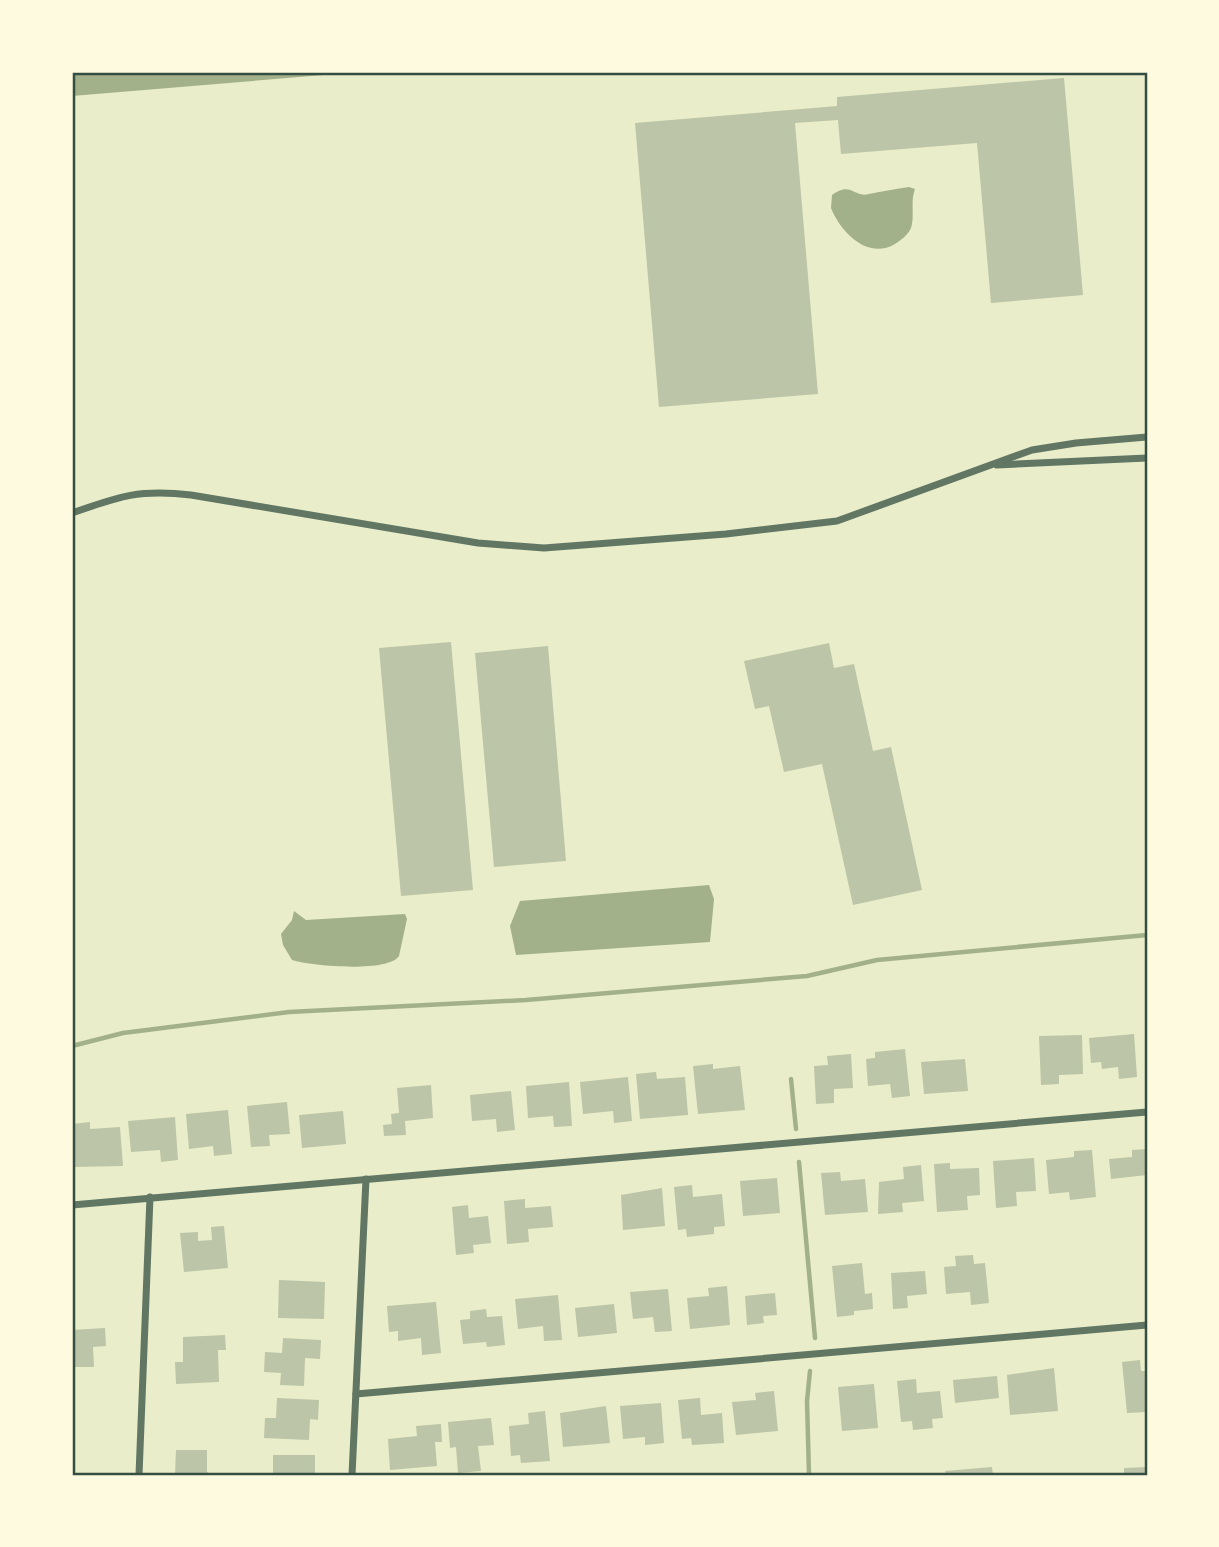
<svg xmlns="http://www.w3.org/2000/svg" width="1219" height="1547" viewBox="0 0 1219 1547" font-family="Inter,sans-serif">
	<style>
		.water { fill: #a3b18a }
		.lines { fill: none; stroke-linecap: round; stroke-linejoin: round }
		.stream { stroke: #a3b18a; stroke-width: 4.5 }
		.building { fill: #bcc5a7 }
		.minor { stroke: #617663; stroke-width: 7 }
		.neatline { fill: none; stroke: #344e41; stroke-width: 2.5 }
	</style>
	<rect width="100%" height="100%" fill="#e9edc9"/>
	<!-- water -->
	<g class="water">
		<polygon points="72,72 360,72 72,96"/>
		<path d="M 909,187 L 915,189 C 910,202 915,216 911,228 C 908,235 901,240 895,244 C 868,260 841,233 831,208 L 832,195 C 852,181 853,198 869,194 C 883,191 895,189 909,187 Z"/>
		<polygon points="709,885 714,899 710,942 516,955 510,926 520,901"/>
		<path d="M 294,911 L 306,920 L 405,914 L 407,919 L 399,956 C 388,973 311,966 292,960 L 283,945 L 281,934 L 292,920 Z"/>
	</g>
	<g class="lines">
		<!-- stream -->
		<g class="stream">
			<polyline points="72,1046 123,1033 289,1012 526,1000 807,976 877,960 1147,935"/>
			<polyline points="791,1079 796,1129"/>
			<polyline points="799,1162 815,1338"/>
			<polyline points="809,1475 807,1401 810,1371"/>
		</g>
	</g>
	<!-- building -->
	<g class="building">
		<polygon points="1064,78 1083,295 991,303 977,143 841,154 838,120 795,123 818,394 659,407 635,123 837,106 837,97"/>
		<polygon points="451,642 473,890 401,896 379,648"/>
		<polygon points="829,643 834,668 854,664 873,751 891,747 922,890 853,905 822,764 784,772 769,706 755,709 744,661"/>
		<polygon points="548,646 566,861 494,867 475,653"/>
		<polygon points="1134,1034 1137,1077 1119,1079 1118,1067 1102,1069 1101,1062 1091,1063 1089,1038"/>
		<polygon points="1082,1035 1083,1074 1059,1075 1059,1084 1041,1085 1039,1036"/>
		<polygon points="905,1049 910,1096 892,1098 890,1084 868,1086 866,1059 875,1058 875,1052"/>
		<polygon points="851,1054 853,1088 834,1089 834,1103 816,1104 814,1066 828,1065 827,1056"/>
		<polygon points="965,1059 968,1091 924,1094 921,1062"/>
		<polygon points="713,1064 713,1069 740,1066 745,1110 698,1114 693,1066"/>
		<polygon points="656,1072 657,1079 685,1077 688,1115 640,1119 636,1074"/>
		<polygon points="628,1077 632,1121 614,1123 613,1111 583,1114 580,1082"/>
		<polygon points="569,1082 572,1126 554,1127 553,1116 528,1118 526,1086"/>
		<polygon points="431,1085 433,1118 405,1121 406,1135 384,1136 383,1125 392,1124 391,1114 399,1113 397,1088"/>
		<polygon points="511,1091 515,1130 497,1132 496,1119 472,1121 470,1095"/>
		<polygon points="287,1102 290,1134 269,1135 270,1146 251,1147 247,1106"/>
		<polygon points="228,1110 232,1154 214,1156 213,1146 189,1149 186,1114"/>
		<polygon points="343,1111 346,1144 302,1148 299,1115"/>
		<polygon points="175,1117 178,1160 161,1162 160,1150 131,1152 128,1121"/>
		<polygon points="90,1122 90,1129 120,1127 123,1166 73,1167 72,1124"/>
		<polygon points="1147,1149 1147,1175 1111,1179 1109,1159 1132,1157 1132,1150"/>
		<polygon points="1092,1150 1096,1197 1070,1200 1069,1192 1049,1194 1046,1160 1074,1157 1074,1151"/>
		<polygon points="1034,1158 1036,1191 1016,1192 1017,1206 996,1208 993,1161"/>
		<polygon points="950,1163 950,1169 979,1168 980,1195 967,1196 968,1210 937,1212 934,1164"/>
		<polygon points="921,1165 924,1201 902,1203 903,1212 878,1214 879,1182 904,1179 903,1167"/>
		<polygon points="840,1172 841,1181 865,1179 868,1212 825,1215 821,1173"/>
		<polygon points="777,1178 780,1213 743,1216 740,1181"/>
		<polygon points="692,1185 693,1197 722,1194 725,1226 714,1227 714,1234 687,1237 686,1229 678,1230 674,1187"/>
		<polygon points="662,1188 665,1226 623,1230 621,1195"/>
		<polygon points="525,1199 525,1208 551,1206 553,1227 528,1229 529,1242 507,1244 504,1201"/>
		<polygon points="468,1205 469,1218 488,1216 491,1243 473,1245 474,1253 456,1255 452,1207"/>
		<polygon points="224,1226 228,1268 184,1272 180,1233 198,1232 198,1241 212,1240 211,1227"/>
		<polygon points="973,1255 974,1264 985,1263 989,1303 971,1305 970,1292 946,1294 944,1267 956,1266 955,1256"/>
		<polygon points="862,1263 865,1294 872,1293 873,1309 854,1311 854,1315 837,1317 832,1266"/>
		<polygon points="925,1271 927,1294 907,1296 908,1308 893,1309 891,1273"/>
		<polygon points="279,1280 325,1282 324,1319 278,1318"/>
		<polygon points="727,1286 730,1325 690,1329 687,1298 709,1296 708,1288"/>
		<polygon points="668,1289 672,1331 655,1332 653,1317 633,1319 630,1292"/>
		<polygon points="775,1293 777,1315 763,1316 764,1323 747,1325 745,1296"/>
		<polygon points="558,1295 562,1340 544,1341 543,1326 518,1329 515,1299"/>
		<polygon points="436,1302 441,1353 422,1355 421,1338 398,1341 398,1331 389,1332 387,1306"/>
		<polygon points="614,1304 617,1333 578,1337 575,1308"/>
		<polygon points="486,1309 487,1317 502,1316 505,1345 487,1347 486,1342 463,1344 460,1320 470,1319 470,1311"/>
		<polygon points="105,1328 106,1346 93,1347 94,1367 73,1367 72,1330"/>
		<polygon points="225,1335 226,1350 218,1350 219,1382 176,1384 175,1362 183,1362 183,1337"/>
		<polygon points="283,1338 321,1340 320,1359 305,1358 304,1386 280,1385 281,1373 264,1372 265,1352 282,1353"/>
		<polygon points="1140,1360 1141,1371 1147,1371 1147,1412 1127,1413 1122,1362"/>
		<polygon points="1054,1368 1058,1411 1010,1415 1007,1375"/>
		<polygon points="997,1376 999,1398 955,1403 953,1380"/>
		<polygon points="916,1379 917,1393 940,1391 943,1418 932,1419 933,1428 913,1430 912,1421 901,1422 897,1381"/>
		<polygon points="874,1384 878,1428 842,1431 838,1387"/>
		<polygon points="774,1391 778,1431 736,1435 732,1402 756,1400 755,1393"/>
		<polygon points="277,1398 319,1400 318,1420 310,1419 309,1440 264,1438 265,1418 276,1418"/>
		<polygon points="700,1398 701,1415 722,1413 724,1443 692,1445 691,1438 682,1439 678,1400"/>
		<polygon points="661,1403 664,1443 645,1445 645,1437 623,1439 620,1406"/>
		<polygon points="606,1406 610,1443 563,1447 560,1413"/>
		<polygon points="545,1411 550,1461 521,1463 520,1455 511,1456 509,1426 529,1424 528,1413"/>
		<polygon points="491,1418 494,1445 478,1446 481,1471 458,1473 456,1447 450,1448 448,1422"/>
		<polygon points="441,1424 442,1442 435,1442 437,1466 390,1470 388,1439 417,1436 416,1426"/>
		<polygon points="176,1450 207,1450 207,1472 211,1475 175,1475"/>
		<polygon points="273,1455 315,1455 315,1473 273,1475"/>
		<polygon points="992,1467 993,1475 946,1475 945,1471"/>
		<polygon points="1147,1467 1147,1475 1124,1475 1124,1468"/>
	</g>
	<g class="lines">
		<!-- minor -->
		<g class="minor">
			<polyline points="997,465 1147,458"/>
			<path d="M 72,513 C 120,496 140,489 191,495 L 478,543 L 544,548 L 726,534 L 837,521 L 1032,450 L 1076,443 L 1147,437"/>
			<polyline points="72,1205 1147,1112"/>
			<polyline points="356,1394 1147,1325"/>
			<polyline points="139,1475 150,1197"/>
			<polyline points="352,1475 366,1179"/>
		</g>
	</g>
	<!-- border -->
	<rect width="1219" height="1547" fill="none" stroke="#fefae0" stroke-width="147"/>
	<rect x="74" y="74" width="1072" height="1400" class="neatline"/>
</svg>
